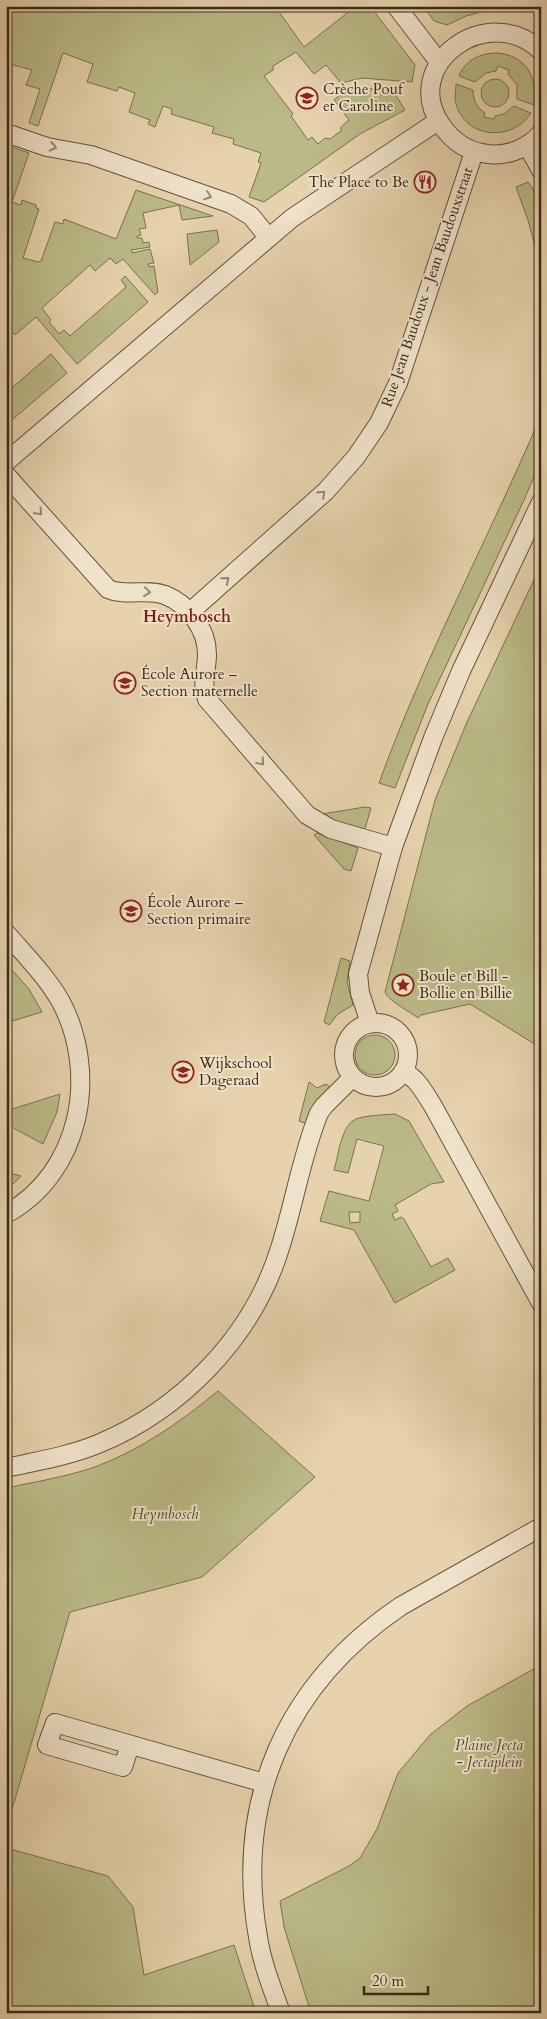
<svg xmlns="http://www.w3.org/2000/svg" width="547" height="2019" viewBox="0 0 547 2019" font-family="Cardo,serif">
	<style>
		.green { fill: #baba86; stroke: #7a724f; fill-rule: evenodd }
		.lines { fill: none; stroke-linecap: round; stroke-linejoin: round }
		.street-casing { stroke: #64553d; stroke-width: 20 }
		.street { stroke: #efe2ca; stroke-width: 18 }
		.oneway { stroke: #948671 }
		.labels { text-anchor: middle; dominant-baseline: central; stroke-width: 4; stroke-linejoin: round; paint-order: stroke }
		.poi-label { font-size: 15px; fill: #392b18; stroke: #efe2ca; text-anchor: start }
		.street-label { font-size: 15px; fill: #392b18; stroke: #efe2ca }
		.park-label { font-size: 15px; font-style: italic; fill: #53482e; stroke: #efe2ca }
		.neighbourhood-label { font-size: 16px; font-weight: bold; fill: #7a1f14; stroke: #efe2ca }
	</style>
	<rect width="100%" height="100%" fill="#e6d2ad"/>
	<filter id="stains"><feTurbulence type="fractalNoise" baseFrequency=".004" numOctaves="4"/><feColorMatrix values="0 0 0 0 .2 0 0 0 0 .09 0 0 0 0 .02 0 0 0 .5 -.17"/></filter>
	<radialGradient id="worn" r=".72"><stop offset=".6" stop-color="#630" stop-opacity="0"/><stop offset="1" stop-color="#630" stop-opacity=".3"/></radialGradient>
	<!-- green -->
	<g class="green">
		<path d="M 6,6 L 280,6 L 277,9 L 304,47 L 356,6 L 370,6 L 415,65 L 412,82 L 362,78 L 341,83 L 326,65 L 314,74 L 296,52 L 273,66 L 273,70 L 264,76 L 293,114 L 291,116 L 308,140 L 312,137 L 318,144 L 325,138 L 330,139 L 341,131 L 341,127 L 349,120 L 334,100 C 351,84 372,89 393,91 L 405,110 L 360,134 L 264,202 L 249,197 L 261,163 L 258,162 L 261,153 L 233,144 L 234,139 L 212,133 L 214,127 L 171,114 L 172,109 L 163,106 L 155,127 L 148,124 L 150,120 L 129,112 L 135,93 L 119,87 L 117,91 L 87,82 L 93,64 L 63,53 L 38,126 L 29,123 L 40,89 L 26,85 L 32,70 L 6,63 Z"/>
		<polygon points="423,6 489,6 489,10 466,16 447,25 434,21"/>
		<path d="M 498,53 C 527,56 538,78 534,105 L 517,99 L 517,85 L 508,74 L 509,70 L 498,66 L 496,71 L 486,73 L 475,82 L 459,76 C 466,59 481,53 498,53 Z"/>
		<circle cx="495" cy="93" r="14"/>
		<path d="M 456,84 L 473,90 C 473,100 477,108 485,113 L 484,117 L 494,119 L 495,116 L 504,114 L 514,106 L 531,113 C 512,142 466,139 456,104 C 454,97 456,91 456,84 Z"/>
		<polygon points="6,145 29,153 12,202 21,205 22,200 36,205 36,208 39,209 23,258 38,262 41,261 55,222 63,224 64,219 116,239 136,190 213,216 182,220 179,205 143,213 146,228 139,229 141,235 137,236 137,238 142,238 143,243 149,242 150,247 131,250 132,253 150,249 154,263 148,264 149,267 154,266 158,292 155,295 123,259 116,264 110,258 95,271 90,265 42,308 51,320 49,322 59,334 64,330 70,336 126,287 121,280 125,276 148,302 77,364 36,317 15,335 6,324"/>
		<path d="M 528,182 C 547,205 541,241 541,269 L 528,220 L 516,187 Z"/>
		<polygon points="217,230 219,242 190,265 187,234"/>
		<polygon points="51,354 67,373 6,425 6,393"/>
		<path d="M 541,402 L 541,460 L 524,500 L 428,704 L 395,788 L 379,783 C 423,661 485,545 536,427 Z"/>
		<path d="M 541,565 L 541,1048 L 470,1004 L 421,1015 L 418,1018 C 409,1011 387,1000 385,992 L 435,800 L 467,722 Z"/>
		<polygon points="365,807 371,808 364,832 336,822 322,814"/>
		<polygon points="317,833 358,848 351,871 344,869 314,835"/>
		<polygon points="341,958 350,961 347,982 353,1005 338,1014 329,1025 324,1022"/>
		<polygon points="12,970 29,989 42,1012 6,1023 6,975"/>
		<circle cx="375" cy="1055" r="20"/>
		<polygon points="309,1082 317,1088 326,1084 330,1087 315,1105 307,1124 299,1121"/>
		<polygon points="60,1094 57,1112 43,1144 6,1124 6,1111"/>
		<path d="M 395,1114 L 409,1121 L 444,1182 L 431,1184 L 395,1205 L 398,1211 L 392,1214 L 395,1220 L 401,1217 L 404,1219 L 431,1267 L 448,1258 L 455,1270 L 395,1303 L 354,1230 L 320,1221 L 329,1191 L 369,1201 L 384,1146 L 357,1139 L 348,1173 L 334,1170 C 339,1154 341,1122 359,1118 C 370,1115 383,1115 395,1114 ZM 349,1212 L 360,1212 L 360,1222 L 350,1223 Z"/>
		<polygon points="6,1172 21,1176 6,1191"/>
		<path d="M 218,1391 L 315,1477 L 202,1577 L 70,1612 L 6,1830 L 6,1488 C 35,1482 64,1477 92,1468 C 139,1451 179,1423 218,1391 Z"/>
		<polygon points="541,1665 541,2013 311,2013 284,1927 280,1901 349,1866 360,1858 377,1829 398,1773 430,1735 467,1706"/>
		<polygon points="6,1848 108,1876 133,1907 144,1975 234,1945 256,2013 6,2013"/>
	</g>
	<g class="lines">
		<!-- street casing -->
		<g class="street-casing">
			<g id="street">
				<polyline points="396,6 439,62"/>
				<path d="M 541,51 C 488,0 398,65 442,126 C 452,140 465,150 482,153 C 503,158 527,150 541,133"/>
				<polyline points="6,133 47,147 91,155 231,204 251,216 268,237"/>
				<polyline points="527,145 541,170"/>
				<polyline points="6,462 292,218 438,121"/>
				<path d="M 6,475 L 108,589 C 126,597 146,588 165,595 C 188,604 207,629 207,654 C 207,671 201,683 207,699 L 307,815 L 331,829 L 393,847"/>
				<polyline points="190,612 326,491 356,457 379,423 398,383 474,152"/>
				<path d="M 6,933 C 25,955 47,977 61,1002 C 99,1074 81,1173 6,1214"/>
				<circle cx="376" cy="1055" r="32"/>
				<polyline points="370,1023 360,993 358,974 393,847 433,738 461,671 541,502"/>
				<path d="M 403,1072 C 417,1077 425,1094 433,1106 L 541,1303"/>
				<path d="M 6,1468 C 37,1461 69,1456 98,1444 C 181,1410 252,1337 279,1251 C 294,1206 301,1157 319,1113 L 324,1106 L 352,1078"/>
				<polyline points="130,1745 123,1767 47,1745 55,1723 264,1783"/>
				<path d="M 281,2013 C 272,1988 262,1963 258,1937 C 234,1799 287,1683 401,1606 L 541,1527"/>
			</g>
		</g>
		<!-- street -->
		<use href="#street" class="street"/>
	</g>
	<!-- one-way arrows -->
	<defs><path id="oneway-chevron" d="M-2-3.5L2.5 0L-2 3.5" fill="none" stroke-width="1.6" stroke-linecap="round" stroke-linejoin="round" transform="scale(1.25)"/></defs>
	<g class="oneway">
		<use href="#oneway-chevron" transform="translate(53 147) rotate(13)"/>
		<use href="#oneway-chevron" transform="translate(208 196) rotate(19)"/>
		<use href="#oneway-chevron" transform="translate(322 494) rotate(-43)"/>
		<use href="#oneway-chevron" transform="translate(39 512) rotate(48)"/>
		<use href="#oneway-chevron" transform="translate(226 580) rotate(-41)"/>
		<use href="#oneway-chevron" transform="translate(147 592) rotate(6)"/>
		<use href="#oneway-chevron" transform="translate(261 762) rotate(50)"/>
	</g>
	<!-- icons -->
	<defs>
		<g id="school-ring" transform="scale(1.125)"><circle r="9.5" fill="#efe2ca" stroke="#8f2418" stroke-width="1.5"/><path d="M0-5L7-2L0 1L-7-2ZM-4 1L0 2.5L4 1V4Q0 6-4 4Z" fill="#8f2418"/></g>
		<g id="restaurant-ring" transform="scale(1.125)"><circle r="9.5" fill="#efe2ca" stroke="#8f2418" stroke-width="1.5"/><path d="M-5-6h1v4h1v-4h1v4h1v-4h1v5L-1.5 .5V6h-2V.5L-5-1ZM5-6V6H3V1.5H1.5Q1.5-4 5-6Z" fill="#8f2418"/></g>
		<g id="sight-ring" transform="scale(1.125)"><circle r="9.5" fill="#efe2ca" stroke="#8f2418" stroke-width="1.5"/><path d="M0-6L1.8-2.2L6-1.7L2.9 1.2L3.7 5.4L0 3.3L-3.7 5.4L-2.9 1.2L-6-1.7L-1.8-2.2Z" fill="#8f2418"/></g>
	</defs>
	<g fill-rule="evenodd">
		<use href="#school-ring" x="307" y="98"/>
		<use href="#restaurant-ring" x="425" y="182"/>
		<use href="#school-ring" x="125" y="683"/>
		<use href="#school-ring" x="131" y="911"/>
		<use href="#sight-ring" x="403" y="985"/>
		<use href="#school-ring" x="183" y="1072"/>
	</g>
	<g class="labels">
		<!-- poi labels -->
		<g class="poi-label">
			<text x="323" y="89">Crèche Pouf<tspan x="323" dy="17">et Caroline</tspan></text>
			<text x="409" y="182" text-anchor="end">The Place to Be</text>
			<text x="141" y="674">École Aurore –<tspan x="141" dy="17">Section maternelle</tspan></text>
			<text x="147" y="902">École Aurore –<tspan x="147" dy="17">Section primaire</tspan></text>
			<text x="419" y="976">Boule et Bill -<tspan x="419" dy="17">Bollie en Billie</tspan></text>
			<text x="199" y="1063">Wijkschool<tspan x="199" dy="17">Dageraad</tspan></text>
		</g>
		<!-- street labels -->
		<g class="street-label">
			<text transform="translate(427 287) rotate(-71)">Rue Jean Baudoux - Jean Baudouxstraat</text>
		</g>
		<!-- park labels -->
		<g class="park-label">
			<text x="165" y="1514">Heymbosch</text>
			<text x="489" y="1745">Plaine Jecta<tspan x="489" dy="17">- Jectaplein</tspan></text>
		</g>
		<!-- neighbourhood labels -->
		<g class="neighbourhood-label">
			<text x="187" y="617">Heymbosch</text>
		</g>
	</g>
	<!-- margin -->
	<rect width="547" height="2019" fill="none" stroke="#e6d2ad" stroke-width="25"/>
	<rect x="8" y="8" width="532" height="2004" fill="none" stroke="#392b18" stroke-width="2.5"/>
	<rect x="12" y="12" width="522" height="1994" fill="none" stroke="#392b18"/>
	<!-- scale -->
	<path d="M364 1986v8h64v-8" fill="none" stroke="#392b18" stroke-width="2.5"/>
	<text x="372" y="1986" font-size="15" fill="#392b18" stroke="#efe2ca" stroke-width="4" paint-order="stroke">20 m</text>
	<rect width="100%" height="100%" filter="url(#stains)"/>
	<rect width="100%" height="100%" fill="url(#worn)"/>
</svg>
